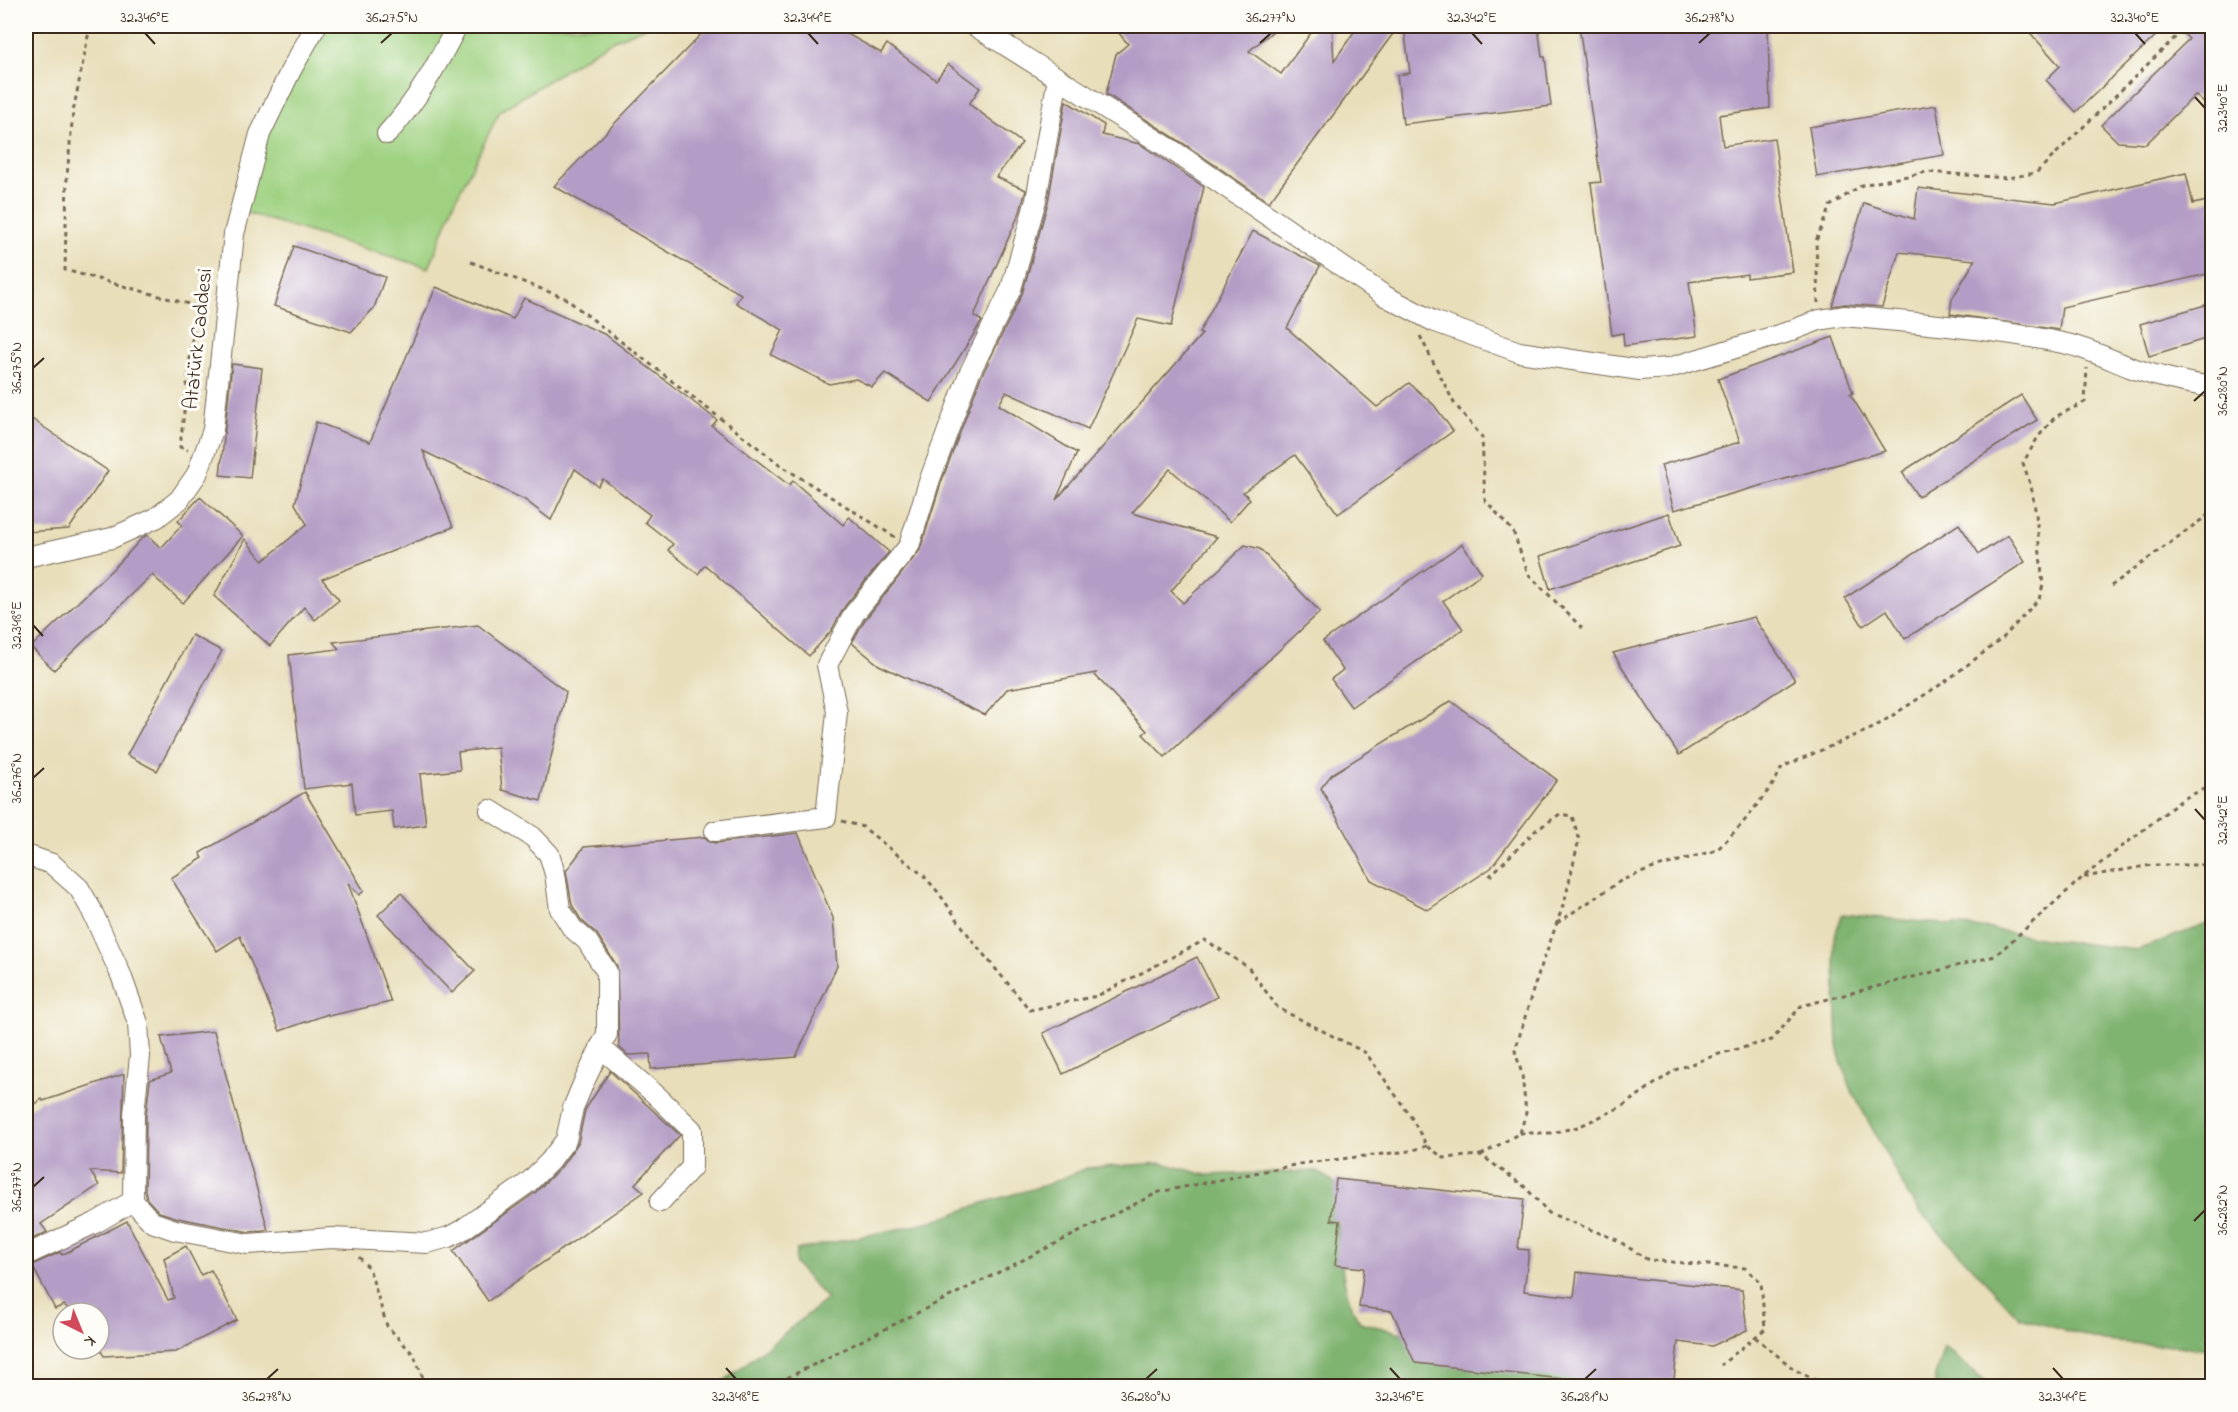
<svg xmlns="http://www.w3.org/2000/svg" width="2238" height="1412" viewBox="0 0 2238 1412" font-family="'Indie Flower',sans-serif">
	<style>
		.green { fill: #9fd181; stroke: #6d7e50; stroke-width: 1.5 }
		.forest { fill: #7fb36f; stroke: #5d6e46; stroke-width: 1.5 }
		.building { fill: #b39cc5 }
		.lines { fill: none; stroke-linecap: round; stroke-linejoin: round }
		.minor-casing { stroke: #786955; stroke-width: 22 }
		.path { stroke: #786955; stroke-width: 3; stroke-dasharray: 4.5 4.5; stroke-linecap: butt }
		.minor { stroke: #fff; stroke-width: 20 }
		.ticks { fill: none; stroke: #3b2a1e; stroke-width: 2 }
		.labels { text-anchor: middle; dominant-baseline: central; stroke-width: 6; stroke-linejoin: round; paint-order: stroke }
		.street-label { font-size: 21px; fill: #3b2a1e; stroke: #fdfcf7 }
		.neatline { fill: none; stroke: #3b2a1e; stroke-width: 2 }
		.ticks-label { font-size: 15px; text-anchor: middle; fill: #3b2a1e }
	</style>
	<rect width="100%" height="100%" fill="#fdfcf7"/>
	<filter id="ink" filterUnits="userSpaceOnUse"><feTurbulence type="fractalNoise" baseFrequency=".0167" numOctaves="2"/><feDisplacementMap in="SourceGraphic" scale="12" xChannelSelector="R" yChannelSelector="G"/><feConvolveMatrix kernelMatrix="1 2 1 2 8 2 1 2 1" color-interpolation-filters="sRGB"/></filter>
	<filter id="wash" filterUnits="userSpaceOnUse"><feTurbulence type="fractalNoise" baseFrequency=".008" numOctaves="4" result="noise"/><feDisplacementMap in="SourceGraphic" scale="24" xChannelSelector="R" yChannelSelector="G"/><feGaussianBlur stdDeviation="1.35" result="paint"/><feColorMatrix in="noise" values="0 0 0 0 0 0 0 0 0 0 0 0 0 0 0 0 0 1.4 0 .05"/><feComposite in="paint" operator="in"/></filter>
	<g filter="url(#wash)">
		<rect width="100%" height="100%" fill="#e8deba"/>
		<!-- green -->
		<polygon class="green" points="316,26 648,26 609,42 500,111 454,203 429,268 240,211 260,134"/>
		<!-- forest -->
		<g class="forest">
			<polygon points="1842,914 1992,929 2044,939 2137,950 2212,922 2212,1349 2104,1341 2020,1318 1921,1213 1907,1193 1853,1093 1841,1062 1838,1045 1834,938"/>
			<path d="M 1162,1163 L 1206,1175 L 1316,1171 C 1325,1176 1336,1182 1339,1193 C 1342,1201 1338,1213 1338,1222 C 1338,1250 1344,1299 1360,1322 L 1405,1334 L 1593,1376 L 1597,1386 L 718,1386 L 827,1299 L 795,1264 L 796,1250 L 932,1222 L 983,1203 L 1046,1185 L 1087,1168 Z"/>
			<polygon points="1944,1347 1988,1384 2000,1386 1935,1386 1935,1376"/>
		</g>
		<g id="blocks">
			<!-- building -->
			<g class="building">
				<polygon points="709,26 848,26 844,32 881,53 887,44 936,80 948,64 980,88 969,104 1022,143 996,177 1026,190 1020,212 974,316 982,321 931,402 885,373 872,387 856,379 829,384 771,355 783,330 736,303 741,294 554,186"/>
				<polygon points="1113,26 1279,26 1249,51 1281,74 1316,26 1332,26 1334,61 1356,29 1398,27 1269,202 1181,142 1106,94 1116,54 1128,44"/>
				<polygon points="1416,26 1538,26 1542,57 1545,57 1551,106 1403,124 1397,75 1410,73 1404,27"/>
				<polygon points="1579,26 1768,26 1770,108 1719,115 1723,146 1774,138 1793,272 1747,278 1747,274 1689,282 1697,336 1624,346 1623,333 1612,335 1591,183 1601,182"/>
				<polygon points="2024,26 2166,26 2076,112 2046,80 2060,66"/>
				<polygon points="2176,26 2212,26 2212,110 2195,95 2146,144 2118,142 2101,125 2189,39"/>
				<polygon points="1066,101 1104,125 1102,135 1140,144 1204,187 1171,326 1138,319 1088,429 1006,392 999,405 1077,453 1056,500 1202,334 1199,333 1253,231 1320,266 1287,328 1377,407 1409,383 1434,405 1453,431 1338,514 1295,455 1243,492 1250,499 1230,522 1170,469 1132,513 1217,537 1171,591 1183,603 1245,545 1260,549 1320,612 1165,757 1143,734 1147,731 1095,675 1096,673 1007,689 985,715 879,665 852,643 864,621 920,550 941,483 980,379 1022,294 1048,202"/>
				<polygon points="1936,105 1944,155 1817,177 1809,127"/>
				<polygon points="2186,173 2193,204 2212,200 2212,273 2062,307 2059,330 1950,314 1952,299 1975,260 1899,252 1882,307 1845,304 1832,306 1864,203 1914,219 1918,188 2055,203"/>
				<polygon points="294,246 385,277 374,308 351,332 274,306"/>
				<polygon points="436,287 513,319 524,298 606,335 717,420 712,426 789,485 793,481 843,525 849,517 889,552 845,606 831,631 809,656 705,565 698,574 668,550 673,544 645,522 650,515 603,479 598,486 575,469 551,520 525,500 423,451 453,527 322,579 339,600 315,620 304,607 270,646 214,596 245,539 263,561 307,524 295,504 316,422 370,442"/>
				<polygon points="2212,303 2212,337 2149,356 2140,324"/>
				<polygon points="1833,337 1853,393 1850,394 1885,451 1674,510 1661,465 1740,442 1718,379"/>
				<polygon points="232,364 262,368 250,478 220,475"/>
				<polygon points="2021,395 2037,420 1918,497 1902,472"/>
				<polygon points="26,415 108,471 69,529 26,532"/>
				<polygon points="200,497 243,536 183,603 152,575 54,670 31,647 120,562 142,538 147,535 161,548 182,525 178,521"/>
				<polygon points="1669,513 1680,546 1550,589 1540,556"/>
				<polygon points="1959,524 1979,554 2008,535 2025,562 1905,639 1887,610 1863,626 1845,598"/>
				<polygon points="1462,544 1482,573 1443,601 1463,629 1351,707 1331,679 1343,670 1323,641"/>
				<polygon points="1754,617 1795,680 1679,755 1613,653"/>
				<polygon points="478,625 566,692 541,801 502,790 498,747 458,752 460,770 420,774 426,825 394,829 392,811 355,815 352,783 304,789 289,655 339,649 333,642"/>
				<polygon points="192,635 222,651 157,771 127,755"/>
				<polygon points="1451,701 1557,780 1491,868 1428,910 1371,880 1321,788 1332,774"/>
				<polygon points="305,792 364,891 359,895 348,883 391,1002 329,1016 328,1014 280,1031 240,936 217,951 171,878 203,858 200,853"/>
				<polygon points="798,833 833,918 837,966 796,1057 651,1069 650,1054 628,1055 619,1047 617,966 597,934 581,920 572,905 566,871 584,847 705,837 710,842 717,843"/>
				<polygon points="401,893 475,971 452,993 378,915"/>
				<polygon points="1197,957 1217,997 1063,1074 1043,1033"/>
				<polygon points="214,1031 268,1230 264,1231 249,1232 178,1218 159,1212 147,1199 145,1190 146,1115 150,1080 171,1073 161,1037"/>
				<polygon points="610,1071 680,1135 635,1184 644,1192 488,1301 453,1251 536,1192 561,1167 578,1143 585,1110"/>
				<polygon points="124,1074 121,1173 90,1171 99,1185 41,1224 47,1232 26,1242 26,1111 42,1099 43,1101"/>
				<polygon points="1336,1179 1524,1199 1518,1249 1529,1250 1524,1291 1574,1297 1577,1272 1742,1290 1747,1330 1712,1346 1678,1342 1674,1380 1618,1385 1415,1363 1392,1311 1359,1307 1364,1268 1335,1265 1340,1221 1331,1220"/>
				<polygon points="127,1221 168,1300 174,1298 164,1258 186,1246 201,1275 211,1270 237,1320 176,1352 104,1356 99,1347 99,1313 73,1313 64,1305 55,1309 32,1265 60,1252 62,1255"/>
			</g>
		</g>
	</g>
	<g filter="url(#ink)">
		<use href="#blocks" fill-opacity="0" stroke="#786955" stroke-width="1.5"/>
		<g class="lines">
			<!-- minor casing -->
			<g class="minor-casing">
				<g id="minor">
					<path d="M 975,26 L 1175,152 L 1385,296 L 1433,321 L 1519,352 L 1640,370 L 1669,368 L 1785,333 L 1819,320 L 1844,316 C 1916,323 1991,328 2063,343 C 2087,348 2109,359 2132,368 C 2158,377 2185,383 2212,387"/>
					<path d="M 387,134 C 417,101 437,65 457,26"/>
					<polyline points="26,557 112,538 156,518 179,500 197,474 213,430 234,234 260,134 291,70 316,26"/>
					<polyline points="715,831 826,817 837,712 827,665 854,614 909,546 930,479 969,374 1011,289 1036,200 1058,78"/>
					<polyline points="26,855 52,864 79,888 91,909 121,975 138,1023 140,1056 134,1114 133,1201 152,1222 175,1230 248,1244 332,1238 427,1243 449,1237 462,1230 529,1182 550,1161 566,1140 573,1108 583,1084 607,1034 607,972 587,941 572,928 560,909 555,874 549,854 533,837 490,810"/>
					<polyline points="600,1047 656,1095 692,1130 692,1167 660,1202"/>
					<polyline points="26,1255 95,1223 133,1201"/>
				</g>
			</g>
			<!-- path -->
			<g class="path">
				<polyline points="90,26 73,112 67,176 65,270 196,306 180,447 188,450"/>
				<polyline points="471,262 565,298 783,467 895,537"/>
				<polyline points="1818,303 1816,241 1830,206 1862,185 1927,172 2007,178 2036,173 2187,26"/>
				<polyline points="1420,336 1454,403 1482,437 1485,500 1513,531 1528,574 1582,628"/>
				<polyline points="2111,586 2212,512"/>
				<polyline points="842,821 863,827 924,876 938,892 974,943 1030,1010 1097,996 1205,940 1248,967 1278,1008 1366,1053 1411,1117 1427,1146 1444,1158 1481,1155 1525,1187 1549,1213 1617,1240 1648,1260 1745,1268 1761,1282 1765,1329 1721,1365"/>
				<polyline points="2084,877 2152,865 2212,865"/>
				<polyline points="1557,923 1622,880 1654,868 1717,850 1742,824 1774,783 1782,767 1873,728 1946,681 2003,638 2039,599 2043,585 2036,514 2031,486 2023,463 2038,437 2055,417 2085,402 2087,368"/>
				<polyline points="1520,1133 1551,1133 1578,1127 1621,1107 1675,1070 1719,1054 1772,1040 1801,1006 1995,956 2083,877 2183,799 2212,785"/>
				<polyline points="1481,1155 1520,1133 1526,1113 1522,1074 1515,1051 1534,987 1565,900 1579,839 1572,816 1560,814 1535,831 1488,878"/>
				<polyline points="359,1257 369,1268 387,1326 414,1355 426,1386"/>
				<polyline points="1755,1337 1795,1370 1828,1386"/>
				<polyline points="771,1386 1159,1192 1305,1163 1410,1151 1427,1146"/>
			</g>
			<!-- minor -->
			<use href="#minor" class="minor"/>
		</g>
	</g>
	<!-- ticks -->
	<path class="ticks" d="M 145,33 L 155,44M 808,33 L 818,44M 1472,33 L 1482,44M 2135,33 L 2145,44M 381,43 L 392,33M 1260,43 L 1271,33M 1699,43 L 1710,33M 2195,97 L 2205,108M 33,368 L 44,358M 2194,401 L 2205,391M 33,625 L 43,636M 33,778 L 44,768M 2195,809 L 2205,820M 33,1187 L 44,1177M 2194,1221 L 2205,1210M 726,1368 L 736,1379M 1390,1368 L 1400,1379M 2053,1368 L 2063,1379M 267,1379 L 278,1369M 1146,1379 L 1157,1369M 1585,1379 L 1596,1369"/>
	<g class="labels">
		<!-- street labels -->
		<g class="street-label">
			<text transform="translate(199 339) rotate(-84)">Atatürk Caddesi</text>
		</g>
	</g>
	<!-- margin -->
	<rect width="2238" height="1412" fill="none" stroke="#fdfcf7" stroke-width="66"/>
	<!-- north arrow -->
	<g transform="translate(81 1331) rotate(137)"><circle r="28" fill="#fdfcf7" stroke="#afa8a0" stroke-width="1.5"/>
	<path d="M0-4.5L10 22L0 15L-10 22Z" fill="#d1495b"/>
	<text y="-9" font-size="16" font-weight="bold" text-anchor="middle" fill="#3b2a1e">K</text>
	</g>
	<rect x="33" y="33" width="2172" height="1346" class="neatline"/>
	<g class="ticks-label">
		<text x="145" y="22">32.346°E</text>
		<text x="392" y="22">36.275°N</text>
		<text x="808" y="22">32.344°E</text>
		<text x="1271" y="22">36.277°N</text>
		<text x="1472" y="22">32.342°E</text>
		<text x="1710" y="22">36.278°N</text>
		<text x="2135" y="22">32.340°E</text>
		<text transform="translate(2222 108) rotate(-90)" y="5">32.340°E</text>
		<text transform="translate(16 368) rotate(-90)" y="5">36.275°N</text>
		<text transform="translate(2222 391) rotate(-90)" y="5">36.280°N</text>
		<text transform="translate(16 625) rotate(-90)" y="5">32.348°E</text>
		<text transform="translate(16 778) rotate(-90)" y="5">36.276°N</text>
		<text transform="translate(2222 820) rotate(-90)" y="5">32.342°E</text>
		<text transform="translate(16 1187) rotate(-90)" y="5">36.277°N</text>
		<text transform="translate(2222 1210) rotate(-90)" y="5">36.282°N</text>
		<text x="267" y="1401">36.278°N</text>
		<text x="736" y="1401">32.348°E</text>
		<text x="1146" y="1401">36.280°N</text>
		<text x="1400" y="1401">32.346°E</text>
		<text x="1585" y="1401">36.281°N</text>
		<text x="2063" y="1401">32.344°E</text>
	</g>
</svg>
